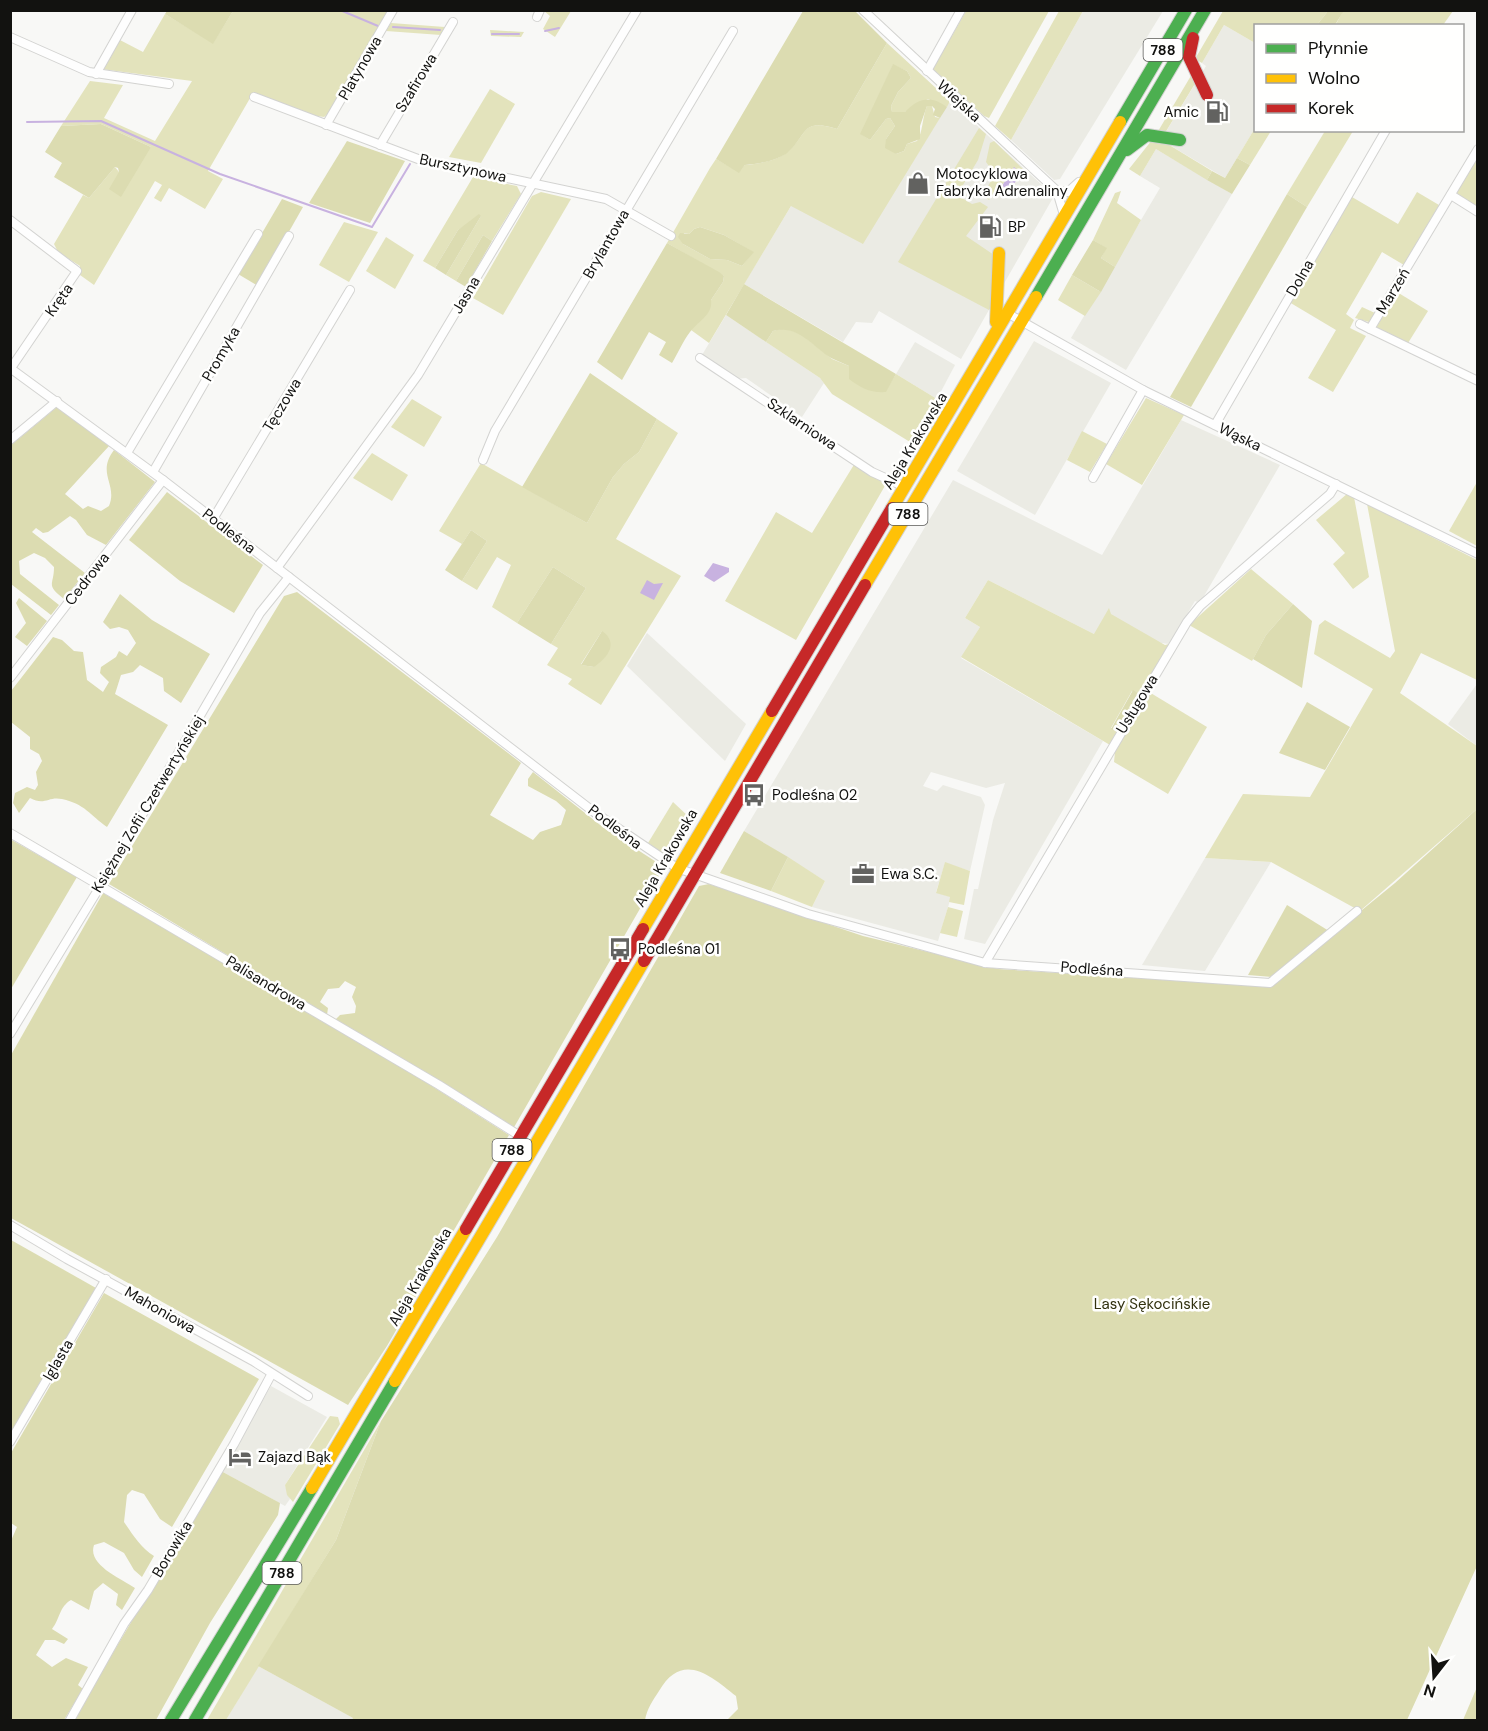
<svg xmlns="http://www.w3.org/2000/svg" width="1488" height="1731" viewBox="0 0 1488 1731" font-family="'DM Sans',sans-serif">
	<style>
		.built { fill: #ebebe4 }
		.green { fill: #e3e3bc; fill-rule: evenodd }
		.forest { fill: #dcdcb1 }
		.water { fill: #c8b2e0 }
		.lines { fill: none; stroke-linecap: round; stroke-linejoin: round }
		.stream { stroke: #c8b2e0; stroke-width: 2 }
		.street-casing { stroke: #d3d3d1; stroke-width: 10 }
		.fast-casing { stroke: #d3d3d1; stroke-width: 14 }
		.slow-casing { stroke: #d3d3d1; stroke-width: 14 }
		.jam-casing { stroke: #d3d3d1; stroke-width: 14 }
		.street { stroke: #fefefe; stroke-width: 8 }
		.fast { stroke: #4caf50; stroke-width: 12 }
		.slow { stroke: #ffc107; stroke-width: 12 }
		.jam { stroke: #c62828; stroke-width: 12 }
		.labels { text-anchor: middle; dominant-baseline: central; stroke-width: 5; stroke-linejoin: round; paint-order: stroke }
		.shield { fill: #fffffe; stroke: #595957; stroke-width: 1.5 }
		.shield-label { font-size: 14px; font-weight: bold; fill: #121210 }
		.street-label { font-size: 15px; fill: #121210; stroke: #fffffe }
		.poi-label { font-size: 15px; fill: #121210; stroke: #fffffe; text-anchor: start }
		.park-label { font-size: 15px; fill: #32310f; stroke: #fffffe }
	</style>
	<rect width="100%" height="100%" fill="#f8f8f6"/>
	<!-- built -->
	<g class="built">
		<polygon points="1083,11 1163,11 1060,179 1054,180 1011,140"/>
		<polygon points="1224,25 1255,43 1255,128 1225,178 1161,140 1206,66 1202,63"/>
		<polygon points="950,101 1054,196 961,359 879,311 872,323 856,322 843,342 744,284 791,206 910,166"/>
		<polygon points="1156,149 1232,194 1126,370 1071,338 1160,188 1140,176"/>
		<polygon points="726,315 820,378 824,383 802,417 746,378 736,379 702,355"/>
		<polygon points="1034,341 1111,383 1035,515 957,471"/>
		<polygon points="915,342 955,365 937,399 896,374"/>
		<polygon points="1181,420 1280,465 1200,603 1195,601 1169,644 1094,634 988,580 965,618 980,627 961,658 1103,741 985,944 964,939 974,889 978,889 993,820 1005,783 986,788 931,772 923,786 937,791 943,785 981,797 985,805 970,871 945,863 936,892 951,897 938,941 812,907 825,881 744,831 953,480 1102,555"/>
		<polygon points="647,633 746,724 725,761 627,666"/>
		<polygon points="1477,684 1477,746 1448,724"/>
		<polygon points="1205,858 1271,862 1205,971 1142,965"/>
		<polygon points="271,1386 327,1417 285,1485 290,1499 285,1506 221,1471"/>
		<polygon points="258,1666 357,1720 226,1720"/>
	</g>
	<!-- green -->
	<g class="green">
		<polygon points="233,11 390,11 329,113 324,117 304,114 253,93 208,171 223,179 205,209 169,188 161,202 154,198 162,185 155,181 94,285 80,275 80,266 58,252 54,244 83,195 89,198 115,167 119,172 151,147 101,124 61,126 90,81 123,85 104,118 155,141 192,81 101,69 118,39 143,52 165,14 213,43"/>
		<polygon points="544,11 571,11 555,37 543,29 550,16"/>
		<polygon points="966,11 1049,11 989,118 984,116 933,69"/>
		<polygon points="1059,11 1083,11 1011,140 995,126"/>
		<polygon points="1223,11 1328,11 1317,25 1256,26 1255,43 1224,25 1202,63 1195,59"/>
		<polygon points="1337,11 1453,11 1443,25 1335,26 1342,13"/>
		<polygon points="391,23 445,27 441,35 386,31"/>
		<polygon points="490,30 524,32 521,37 491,36"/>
		<path d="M 887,43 L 950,101 L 947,107 L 928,99 L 905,112 L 892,112 L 891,106 L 898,92 L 911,78 L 907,71 L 893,65 L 861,134 L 870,140 L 886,119 L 890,118 L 895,126 L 886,139 L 896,154 L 904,151 L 907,144 L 917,141 C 923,132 922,118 927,106 L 932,106 L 935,117 L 940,118 L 863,244 L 791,206 L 709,343 L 691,330 L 723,282 L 724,276 L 667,243 L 710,168 L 716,159 L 739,172 L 745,165 C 757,164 775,161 785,154 C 809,136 799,117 837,129 ZM 700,227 L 724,235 L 753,252 L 742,266 L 727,260 L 710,259 L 683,244 L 684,233 L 689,234 L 694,229 Z"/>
		<polygon points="1192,74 1196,82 1165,133 1157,133"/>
		<polygon points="490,89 515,104 481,163 449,157"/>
		<polygon points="979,128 986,134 978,160 957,195 972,204 980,202 988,207 966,236 994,255 997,298 989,310 898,262"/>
		<polygon points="1255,128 1271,131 1250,165 1237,158"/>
		<polygon points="1325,131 1353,131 1307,207 1287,194"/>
		<polygon points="1152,140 1161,140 1212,171 1207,180 1156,149 1140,176 1129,169"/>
		<polygon points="994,141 1025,171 1022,174 1014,168 1002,185 1008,191 996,189 989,200 983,195 995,174 986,162 990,143"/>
		<polygon points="1477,155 1477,207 1455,192"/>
		<polygon points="473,177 517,186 521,194 492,241 483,235 456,281 446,275 481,216 458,230 435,268 423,261"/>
		<polygon points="1121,191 1117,203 1141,220 1115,267 1101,258 1106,248 1093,240 1115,193"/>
		<polygon points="541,192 571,199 503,315 473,298 532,196"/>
		<polygon points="1417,192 1439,205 1404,265 1382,252 1346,314 1354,320 1350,328 1366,336 1333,392 1308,378 1336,330 1289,302 1352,197 1398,224"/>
		<polygon points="344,222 378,232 349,282 319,265"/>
		<polygon points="386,237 414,255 395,289 366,271"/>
		<polygon points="1072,275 1101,292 1085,316 1058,300"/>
		<polygon points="1397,292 1428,311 1408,343 1376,328"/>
		<polygon points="1362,307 1375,313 1369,322 1355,318"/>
		<polygon points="784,328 801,334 832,359 849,366 885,392 896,374 937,399 910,442 832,394 820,378 766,342 773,331"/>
		<polygon points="1146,398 1184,415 1142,485 1106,464"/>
		<polygon points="412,399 442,417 424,447 391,427"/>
		<path d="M 657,419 L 678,433 L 616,539 L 681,576 L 601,705 L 568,684 L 572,679 L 547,665 L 558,648 L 551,644 L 586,588 L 553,567 L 517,623 L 492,607 L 511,565 L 497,557 L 477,590 L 462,581 L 487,541 L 471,530 L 462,544 L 439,531 L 481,463 L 587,523 L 613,477 L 624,464 L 639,452 ZM 602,631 L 594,667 L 582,665 L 581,664 Z"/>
		<polygon points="1082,431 1107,444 1090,472 1067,460"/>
		<polygon points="372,453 408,475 392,501 353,478"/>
		<polygon points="855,463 886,484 796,640 725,601 776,512 812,533"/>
		<polygon points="1477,482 1477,546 1449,531"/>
		<polygon points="1347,494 1354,497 1369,577 1353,589 1333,564 1345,553 1316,520"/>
		<polygon points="1367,504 1477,560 1477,680 1421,653 1400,693 1477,746 1477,809 1360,911 1271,862 1205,858 1243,794 1310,797 1373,689 1314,654 1319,625 1325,620 1390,658 1395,651"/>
		<polygon points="1251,569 1293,604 1266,635 1252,661 1189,625"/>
		<polygon points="988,580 1094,634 1109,608 1111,614 1165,645 1169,644 1139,694 1132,691 1111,728 1117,732 1110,745 961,657 980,627 965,618"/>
		<polygon points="1149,692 1207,727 1168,794 1114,762 1115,752"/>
		<polygon points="673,802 690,818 669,858 648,843"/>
		<polygon points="788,857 825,881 812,907 771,891"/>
		<polygon points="945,862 970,871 964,905 949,902 950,897 936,893"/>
		<polygon points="948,907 963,911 957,937 940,933"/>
		<polygon points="330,1416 338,1417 340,1424 293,1502 287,1495 285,1485"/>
		<polygon points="381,1421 336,1540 226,1720 207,1720"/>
	</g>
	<!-- forest -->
	<g class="forest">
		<polygon points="167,11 167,10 233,11 213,44 165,14"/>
		<path d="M 803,11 L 855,11 L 887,43 L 837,129 C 800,117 808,136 786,154 C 775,161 758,164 745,165 L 739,173 L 716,159 Z"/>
		<polygon points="1328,11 1343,12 1335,25 1317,25"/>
		<path d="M 893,64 L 907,71 L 911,78 L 898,92 L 891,106 L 892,112 L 905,112 C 918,98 931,95 947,107 L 940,118 L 933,115 L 935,109 L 932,106 L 927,106 L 920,126 L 920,139 L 907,144 L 904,151 L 896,154 L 885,148 L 886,139 L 895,126 L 890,118 L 886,119 L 870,140 L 860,134 Z"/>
		<polygon points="101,124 151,147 121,197 109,189 119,172 118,168 115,167 89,198 54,177 62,163 45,152 61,126"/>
		<polygon points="347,141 405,161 370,223 309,203"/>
		<polygon points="1237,158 1250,165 1232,194 1207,180 1212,171 1225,178"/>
		<polygon points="1287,194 1307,207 1191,407 1170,397"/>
		<polygon points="282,199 303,207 258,286 238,274"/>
		<polygon points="479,214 481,216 446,275 435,268 458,230"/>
		<polygon points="700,227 724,235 754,252 742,266 727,260 710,259 683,244 678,237 680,233 689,234 694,229"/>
		<polygon points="483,235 492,241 466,287 456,281"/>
		<polygon points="1093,240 1107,248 1101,258 1115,267 1101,292 1072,275"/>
		<path d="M 667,243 L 719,272 L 724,276 L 723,282 L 711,300 C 713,315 698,321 690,332 C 683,341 678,353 672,363 L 659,355 L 666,342 L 649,332 L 622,380 L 597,362 Z"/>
		<path d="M 744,284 L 896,374 L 886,392 C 870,393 861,388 849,379 L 849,366 C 843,363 837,361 831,358 C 812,346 798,324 773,331 L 766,342 L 726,315 Z"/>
		<polygon points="590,373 657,419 639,452 624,464 613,477 587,523 522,487"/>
		<path d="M 57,407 L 109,446 L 65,494 L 83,509 L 88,506 L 101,511 L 109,506 C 118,484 96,474 114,450 L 155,482 L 106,545 L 87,535 L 76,520 L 70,516 L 48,532 L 43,533 L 36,528 L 32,532 L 85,573 L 64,599 C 45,584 54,586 54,567 L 45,558 L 34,553 L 19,561 L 20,574 L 59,605 L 51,615 L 11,584 L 10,446 Z"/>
		<polygon points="167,492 263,565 234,613 180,581 129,540"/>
		<polygon points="471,530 487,541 462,581 445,570"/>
		<polygon points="553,567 586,588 551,644 517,623"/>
		<polygon points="297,592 521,763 490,815 533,840 540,832 561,825 566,810 556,801 528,786 528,779 533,772 604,828 664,867 513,1129 335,1020 340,1015 355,1013 356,1006 352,997 356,987 345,981 339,988 328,989 320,1002 328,1008 327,1015 109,884 284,596"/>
		<path d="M 120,594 L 152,620 L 210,654 L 181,703 L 164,691 L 163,678 L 140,665 L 133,672 L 121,675 L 115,694 L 168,725 L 107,827 C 90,815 85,804 62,799 C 48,796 45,806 30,798 L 19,813 L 13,803 L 15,793 L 27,787 L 35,790 L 38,785 L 36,772 L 42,761 L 39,754 L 30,749 L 30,737 L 11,722 L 11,691 L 53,637 L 62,640 L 74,651 L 83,652 L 87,680 L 103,692 L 109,682 L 100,673 L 101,667 L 116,657 L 119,651 L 127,656 L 136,643 L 128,630 L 119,627 L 110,629 L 103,622 Z"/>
		<polygon points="19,598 47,621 27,646 15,637 26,623 16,603"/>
		<polygon points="1293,604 1312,621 1302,688 1253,659 1266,635"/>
		<path d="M 602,631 C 619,643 608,657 594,667 L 581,665 Z"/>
		<polygon points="1133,690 1139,694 1117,732 1111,729"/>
		<polygon points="1307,702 1350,727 1325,770 1279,753"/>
		<path d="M 1477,809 L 1477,1566 L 1407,1720 L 727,1720 L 738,1709 L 736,1696 C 710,1675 682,1651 659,1691 C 653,1700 647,1709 645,1720 L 352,1720 L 353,1718 L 258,1666 L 336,1540 L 381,1421 L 497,1237 L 699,886 L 709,884 L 863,936 L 998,969 L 1269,986 L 1395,883 Z"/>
		<polygon points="744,831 788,857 771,891 720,873"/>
		<polygon points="10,839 77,877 11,989 10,989"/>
		<polygon points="103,893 394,1062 509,1135 387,1346 348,1405 11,1218 11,1055"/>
		<polygon points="1287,905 1329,931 1272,977 1248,975"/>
		<polygon points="11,1240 96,1288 11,1433"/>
		<path d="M 104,1293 L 259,1379 L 172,1527 L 160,1519 L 144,1494 L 132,1490 L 127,1495 L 124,1522 C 133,1535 141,1548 154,1556 L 142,1577 L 134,1570 L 124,1553 L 104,1542 L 94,1545 C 87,1565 122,1579 135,1588 L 122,1610 L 116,1605 L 118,1594 L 103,1583 L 94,1591 L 89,1610 L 71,1600 C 59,1607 60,1619 52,1629 L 68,1639 L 64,1644 L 55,1640 L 45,1640 L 36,1655 L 52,1667 L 66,1658 L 88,1667 L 78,1685 L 83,1689 L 64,1720 L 11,1720 L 10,1543 L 17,1527 L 11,1523 L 11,1453 Z"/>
		<polygon points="221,1471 280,1503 278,1515 210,1623 156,1720 73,1720"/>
		<polygon points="1477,1687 1477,1720 1463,1720"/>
	</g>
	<!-- water -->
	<g class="water">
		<polygon points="1014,167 1022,174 1008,191 1002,186"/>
		<polygon points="713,563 729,568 729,572 714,582 704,576"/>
		<polygon points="647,580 654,584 663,583 654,600 640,593"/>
	</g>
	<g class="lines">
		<!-- stream -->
		<g class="stream">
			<polyline points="340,10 378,26"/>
			<polyline points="393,27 440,30"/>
			<polyline points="545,31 559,28"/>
			<polyline points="492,34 519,34"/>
			<polyline points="27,122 101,121 220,174 372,227 410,164"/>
		</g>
		<!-- street casing -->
		<g class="street-casing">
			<g id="street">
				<polyline points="863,10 1057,191 1064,215"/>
				<polyline points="537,17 540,10"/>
				<polyline points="10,37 89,72 169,84"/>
				<polyline points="927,71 961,10"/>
				<polyline points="96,74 132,10"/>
				<polyline points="254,97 418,159 606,199 671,236"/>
				<polyline points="326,125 393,10"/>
				<polyline points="380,145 453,22"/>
				<polyline points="1478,149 1370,329 1478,381"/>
				<polyline points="1057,191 1068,192 1079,182"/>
				<polyline points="1451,195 1478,212"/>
				<polyline points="10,220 77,271 11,368"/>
				<polyline points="1007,313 1143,390 1478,554"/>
				<polyline points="1360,324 1370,329"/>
				<polyline points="700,358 872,472 905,487"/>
				<polyline points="10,368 163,480 594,812 677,868 808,914 985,963 1270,983 1357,911"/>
				<polyline points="1215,425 1386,130"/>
				<polyline points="10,440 57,401"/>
				<polyline points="127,453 258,234"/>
				<polyline points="483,460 495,431 733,31"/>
				<polyline points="153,472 289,236"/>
				<polyline points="1093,478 1143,390"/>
				<polyline points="213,519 350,290"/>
				<polyline points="277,568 418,375 637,10"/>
				<polyline points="10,678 163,480"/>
				<polyline points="10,833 439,1085 520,1136"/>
				<polyline points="985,963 1187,622 1200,606 1330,494 1336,484"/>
				<polyline points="10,1034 107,875 260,613 289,577"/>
				<polyline points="10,1225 67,1259 253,1361 308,1396"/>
				<polyline points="10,1442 106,1279"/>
				<polyline points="70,1720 124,1624 148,1590 234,1444 271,1375"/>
			</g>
		</g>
		<!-- fast casing -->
		<g class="fast-casing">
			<g id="fast">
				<polyline points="1120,122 1186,10"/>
				<polyline points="1127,150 1147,135 1180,140"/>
				<polyline points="1036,297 1205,10"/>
				<polyline points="171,1720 312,1488"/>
				<polyline points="195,1720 395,1381"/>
			</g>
		</g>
		<!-- slow casing -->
		<g class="slow-casing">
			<g id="slow">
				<polyline points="996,322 999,253"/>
				<polyline points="892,508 1120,122"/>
				<polyline points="865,585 1036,297"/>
				<polyline points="643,929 772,711"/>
				<polyline points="395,1381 644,961"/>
				<polyline points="312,1488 466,1229"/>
			</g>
		</g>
		<!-- jam casing -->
		<g class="jam-casing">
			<g id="jam">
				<polyline points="1193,38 1189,57 1207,95"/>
				<polyline points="772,711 892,508"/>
				<polyline points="644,961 865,585"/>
				<polyline points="466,1229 643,929"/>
			</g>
		</g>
		<!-- street -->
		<use href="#street" class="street"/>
		<!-- fast -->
		<use href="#fast" class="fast"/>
		<!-- slow -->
		<use href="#slow" class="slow"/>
		<!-- jam -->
		<use href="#jam" class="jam"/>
	</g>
	<!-- icons -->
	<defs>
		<g id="fuel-bare" transform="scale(1.8)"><path d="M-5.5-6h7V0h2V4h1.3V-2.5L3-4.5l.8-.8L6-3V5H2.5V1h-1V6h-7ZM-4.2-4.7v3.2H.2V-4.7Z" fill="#626260" stroke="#fffffe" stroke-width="2.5" paint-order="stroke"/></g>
		<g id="shop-bare" transform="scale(1.8)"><path d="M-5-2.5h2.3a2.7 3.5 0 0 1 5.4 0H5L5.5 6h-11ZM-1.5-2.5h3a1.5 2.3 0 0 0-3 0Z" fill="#626260" stroke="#fffffe" stroke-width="2.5" paint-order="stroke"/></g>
		<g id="bus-bare" transform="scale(1.8)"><path d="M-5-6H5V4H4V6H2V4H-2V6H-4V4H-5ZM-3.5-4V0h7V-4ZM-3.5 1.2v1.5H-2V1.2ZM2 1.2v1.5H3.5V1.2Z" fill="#626260" stroke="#fffffe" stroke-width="2.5" paint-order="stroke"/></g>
		<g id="office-bare" transform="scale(1.8)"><path d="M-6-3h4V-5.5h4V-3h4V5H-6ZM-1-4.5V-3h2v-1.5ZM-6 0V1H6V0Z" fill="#626260" stroke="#fffffe" stroke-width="2.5" paint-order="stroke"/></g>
		<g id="hotel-bare" transform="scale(1.8)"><path d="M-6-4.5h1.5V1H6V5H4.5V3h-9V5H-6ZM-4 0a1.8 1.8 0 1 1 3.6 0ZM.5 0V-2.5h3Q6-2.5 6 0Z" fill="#626260" stroke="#fffffe" stroke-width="2.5" paint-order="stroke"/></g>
	</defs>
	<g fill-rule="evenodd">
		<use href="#fuel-bare" x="1217" y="112"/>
		<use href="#shop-bare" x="918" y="183"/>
		<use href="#fuel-bare" x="990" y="227"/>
		<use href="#bus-bare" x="754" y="795"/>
		<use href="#office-bare" x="863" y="874"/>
		<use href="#bus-bare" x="620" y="949"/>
		<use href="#hotel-bare" x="240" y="1457"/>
	</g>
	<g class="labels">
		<!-- shield labels -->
		<g class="shield">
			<rect x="1143.5" y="39" width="39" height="22" rx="4.5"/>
			<rect x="888.5" y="503" width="39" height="22" rx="4.5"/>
			<rect x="492.5" y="1139" width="39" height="22" rx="4.5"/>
			<rect x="262.5" y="1562" width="39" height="22" rx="4.5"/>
		</g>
		<g class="shield-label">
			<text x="1163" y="50">788</text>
			<text x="908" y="514">788</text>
			<text x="512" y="1150">788</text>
			<text x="282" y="1573">788</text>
		</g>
		<!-- street labels -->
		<g class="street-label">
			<text transform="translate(360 68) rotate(-60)">Platynowa</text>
			<text transform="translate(416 83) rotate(-59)">Szafirowa</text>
			<text transform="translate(959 101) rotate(43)">Wiejska</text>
			<text transform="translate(463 168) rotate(12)">Bursztynowa</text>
			<text transform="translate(606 244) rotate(-60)">Brylantowa</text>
			<text transform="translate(1300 278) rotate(-60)">Dolna</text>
			<text transform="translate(1393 291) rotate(-59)">Marzeń</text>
			<text transform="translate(466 295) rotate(-60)">Jasna</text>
			<text transform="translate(59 300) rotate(-55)">Kręta</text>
			<text transform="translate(221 354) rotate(-60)">Promyka</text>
			<text transform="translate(282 405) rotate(-59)">Tęczowa</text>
			<text transform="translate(802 424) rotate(34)">Szklarniowa</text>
			<text transform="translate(1240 437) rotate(26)">Wąska</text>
			<text transform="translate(915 441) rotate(-59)">Aleja Krakowska</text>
			<text transform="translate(229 531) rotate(38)">Podleśna</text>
			<text transform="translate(87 579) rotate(-52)">Cedrowa</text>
			<text transform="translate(1137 704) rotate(-59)">Usługowa</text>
			<text transform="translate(148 804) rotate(-59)">Księżnej Zofii Czetwertyńskiej</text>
			<text transform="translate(615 827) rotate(37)">Podleśna</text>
			<text transform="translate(666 858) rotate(-60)">Aleja Krakowska</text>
			<text transform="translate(1092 969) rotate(4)">Podleśna</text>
			<text transform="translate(266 983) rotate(31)">Palisandrowa</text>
			<text transform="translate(420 1277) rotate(-60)">Aleja Krakowska</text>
			<text transform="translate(160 1310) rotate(30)">Mahoniowa</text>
			<text transform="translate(58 1360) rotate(-60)">Iglasta</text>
			<text transform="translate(172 1549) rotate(-59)">Borowika</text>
		</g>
		<!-- poi labels -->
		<g class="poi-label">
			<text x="1199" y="112" text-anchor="end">Amic</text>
			<text x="936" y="174">Motocyklowa<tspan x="936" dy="17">Fabryka Adrenaliny</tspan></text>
			<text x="1008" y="227">BP</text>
			<text x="772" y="795">Podleśna 02</text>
			<text x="881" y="874">Ewa S.C.</text>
			<text x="638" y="949">Podleśna 01</text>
			<text x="258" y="1457">Zajazd Bąk</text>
		</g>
		<!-- park labels -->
		<g class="park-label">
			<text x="1152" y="1304">Lasy Sękocińskie</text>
		</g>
	</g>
	<!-- border -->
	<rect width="1488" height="1731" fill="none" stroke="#121210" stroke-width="24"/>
	<!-- legend -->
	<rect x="1254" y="24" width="210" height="108" fill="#fffffe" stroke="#a0a09f" stroke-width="1.5"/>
	<rect x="1266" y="44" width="30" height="9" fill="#4caf50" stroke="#a0a09f" stroke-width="1.5"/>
	<text x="1308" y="54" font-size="18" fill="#121210">Płynnie</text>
	<rect x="1266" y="74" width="30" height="9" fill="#ffc107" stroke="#a0a09f" stroke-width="1.5"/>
	<text x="1308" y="84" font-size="18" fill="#121210">Wolno</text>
	<rect x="1266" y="104" width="30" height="9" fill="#c62828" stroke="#a0a09f" stroke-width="1.5"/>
	<text x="1308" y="114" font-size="18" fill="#121210">Korek</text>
	<!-- north arrow -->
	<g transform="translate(1434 1677) rotate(197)" stroke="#fffffe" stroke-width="4.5" paint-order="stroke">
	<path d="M0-4.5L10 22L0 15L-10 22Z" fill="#121210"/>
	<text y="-9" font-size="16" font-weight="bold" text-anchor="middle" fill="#121210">N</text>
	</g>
</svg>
